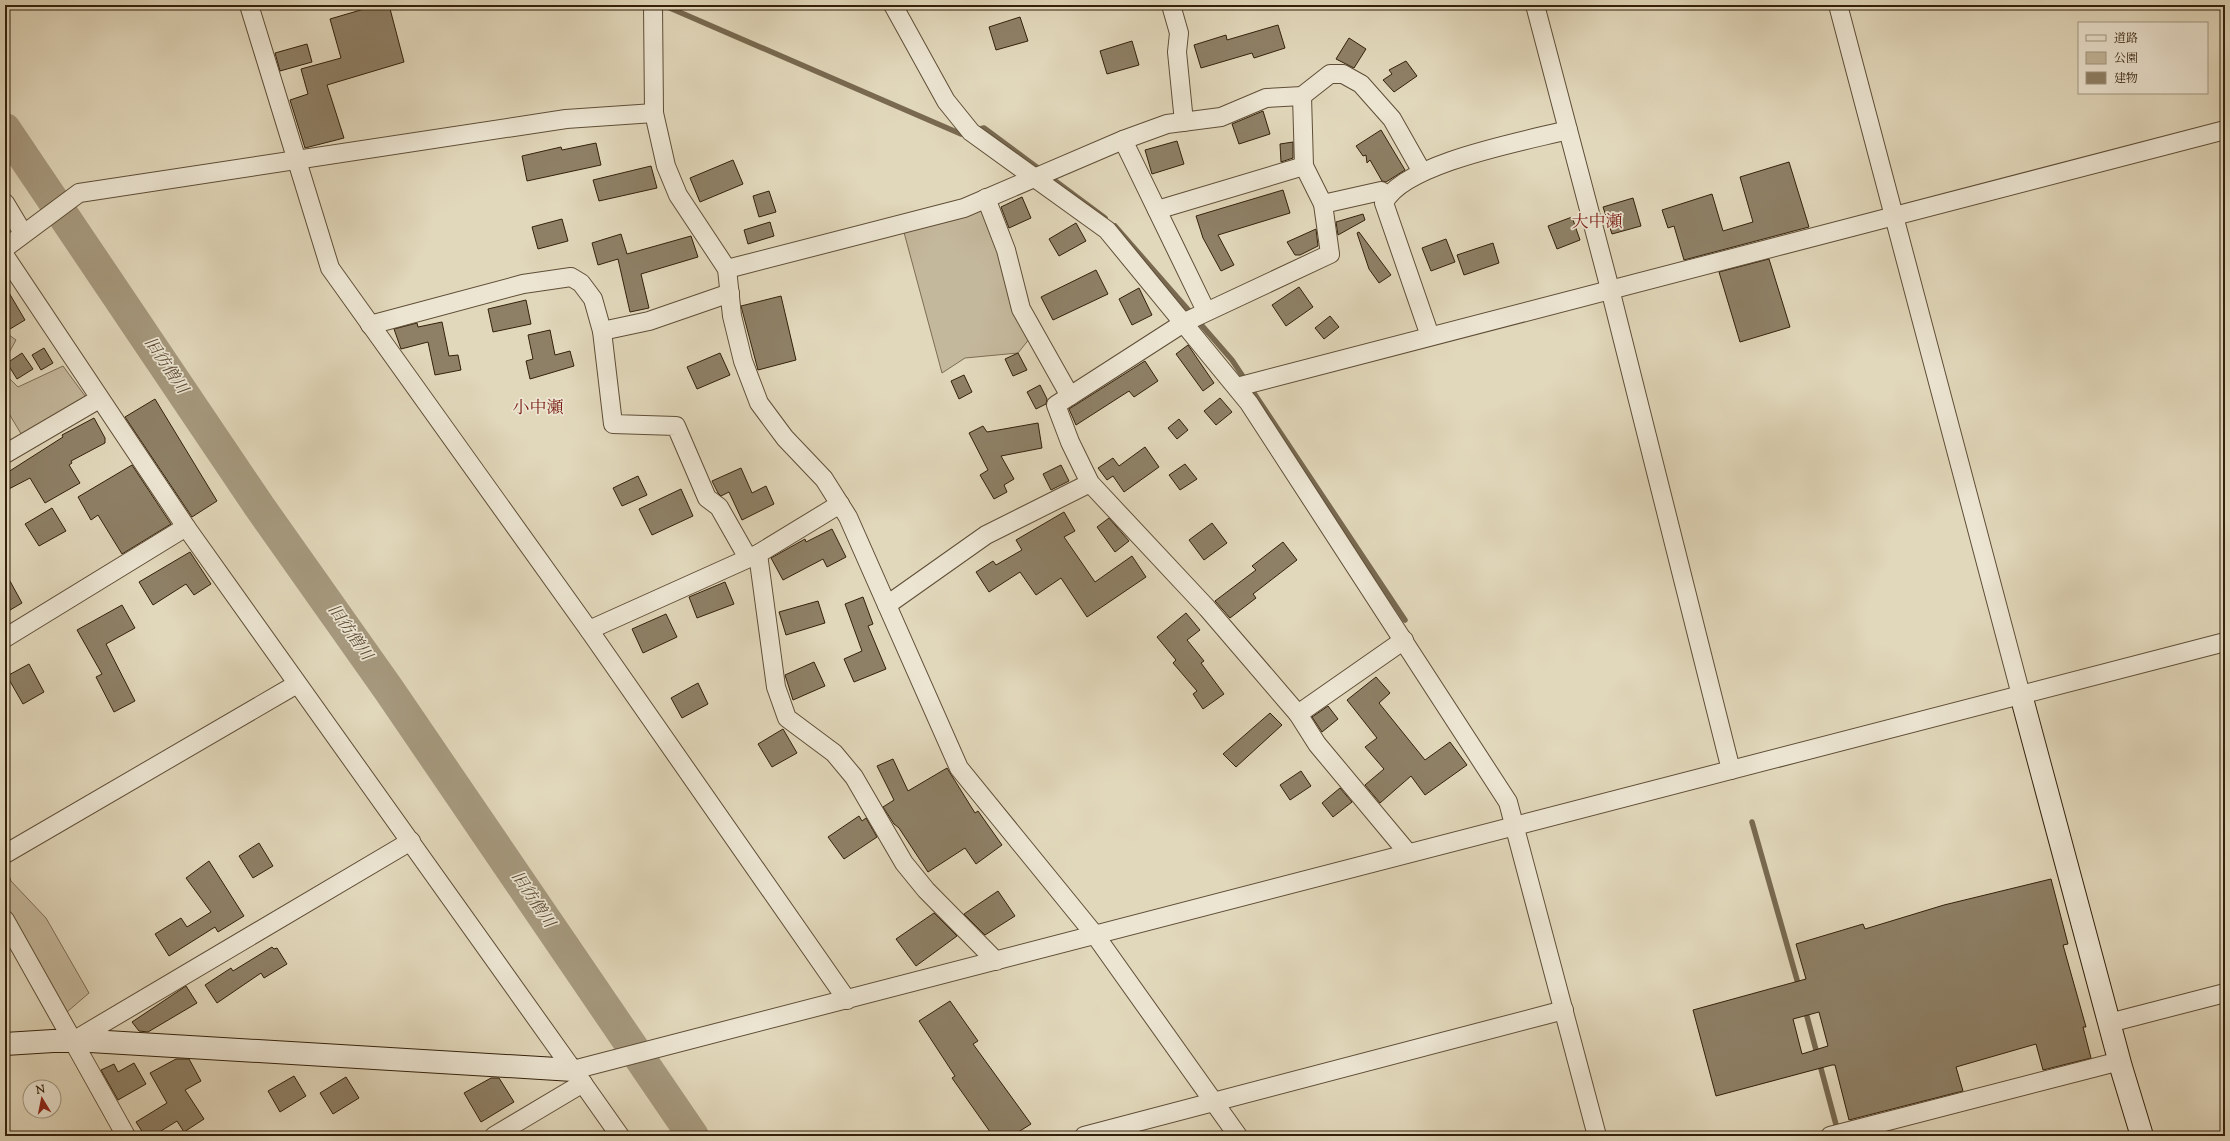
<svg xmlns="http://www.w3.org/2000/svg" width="2230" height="1141" viewBox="0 0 2230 1141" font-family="'Sorts Mill Goudy','Noto Serif JP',serif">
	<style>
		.green { fill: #c4b89c; stroke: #7c6c54 }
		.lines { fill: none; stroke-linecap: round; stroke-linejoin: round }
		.stream { stroke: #786950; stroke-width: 5.5 }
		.river { stroke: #a6997e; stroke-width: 32 }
		.building { fill: #8e8066; stroke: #34210b; fill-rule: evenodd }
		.street-casing { stroke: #5f4e37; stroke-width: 20 }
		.secondary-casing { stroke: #34210b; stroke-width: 24 }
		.street { stroke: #ece5d2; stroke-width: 18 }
		.secondary { stroke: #ece5d2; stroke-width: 22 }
		.labels { text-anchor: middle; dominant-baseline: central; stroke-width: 3.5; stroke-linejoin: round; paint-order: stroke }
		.water-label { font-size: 16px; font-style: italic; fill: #5c4b33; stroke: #ece5d2 }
		.quarter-label { font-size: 17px; fill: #7a1f14; stroke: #ece5d2 }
	</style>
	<rect width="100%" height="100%" fill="#e1d7ba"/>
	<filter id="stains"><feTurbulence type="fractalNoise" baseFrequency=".005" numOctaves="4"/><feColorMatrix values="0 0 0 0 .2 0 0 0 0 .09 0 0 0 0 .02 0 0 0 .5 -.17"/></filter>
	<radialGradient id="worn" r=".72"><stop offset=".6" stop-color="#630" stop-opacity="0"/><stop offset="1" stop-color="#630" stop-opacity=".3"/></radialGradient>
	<!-- green -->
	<g class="green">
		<polygon points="987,204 1034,333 1018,353 965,358 942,373 902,225"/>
		<polygon points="5,332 16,340 5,360"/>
		<polygon points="63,366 91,404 23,437 5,407 5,374 18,387"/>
		<polygon points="5,864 11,881 46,918 89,993 60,1018 5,931"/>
	</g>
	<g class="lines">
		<!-- stream -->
		<g class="stream">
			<polyline points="663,5 961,134 984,128 1105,218"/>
			<polyline points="1115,226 1232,360 1405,620"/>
			<polyline points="1752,822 1799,987"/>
			<polyline points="1805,1009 1838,1132"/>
		</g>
		<!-- river -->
		<polyline class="river" points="5,129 259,506 389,690 693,1136"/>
	</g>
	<!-- building -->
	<g class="building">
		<polygon points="370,5 389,5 404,62 327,85 344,138 305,148 290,100 308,94 301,69 341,58 330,19 371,7"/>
		<polygon points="1020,17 1028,41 996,50 989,27"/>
		<polygon points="1278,25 1285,48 1254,58 1252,53 1201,68 1194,45 1226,35 1227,40"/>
		<polygon points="1349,38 1366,49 1354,68 1336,59"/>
		<polygon points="1132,41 1139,65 1107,74 1100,51"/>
		<polygon points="307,44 312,62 280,71 275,53"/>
		<polygon points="1406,61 1417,76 1394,92 1383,80 1392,74 1389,70"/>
		<polygon points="1263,111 1270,134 1239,144 1232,124"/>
		<polygon points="1381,130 1405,170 1386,182 1382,181 1370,160 1367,163 1366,155 1363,156 1356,146"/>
		<polygon points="1177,141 1184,164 1152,174 1145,150"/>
		<polygon points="1293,142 1293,158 1281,162 1280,144"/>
		<polygon points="596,143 601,165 527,181 522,156 561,147 562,150"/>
		<polygon points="733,160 743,184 700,202 690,178"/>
		<polygon points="1789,162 1809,227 1684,260 1674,226 1668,228 1662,210 1712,194 1723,231 1753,222 1740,177"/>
		<polygon points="651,166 657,188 599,201 593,180"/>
		<polygon points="1283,190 1290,213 1218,235 1234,265 1221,271 1203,238 1196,216"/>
		<polygon points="769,191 776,212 759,217 753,196"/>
		<polygon points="1022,197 1031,218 1009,228 1001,207"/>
		<polygon points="1633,198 1641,226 1612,234 1603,207"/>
		<polygon points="1363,214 1365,220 1338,235 1336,222"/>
		<polygon points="1572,217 1580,240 1557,249 1548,226"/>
		<polygon points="562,219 568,241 538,249 532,227"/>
		<polygon points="770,222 774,236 748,244 744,230"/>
		<polygon points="1076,223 1086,241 1059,256 1049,239"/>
		<polygon points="1316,229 1318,246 1300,255 1295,255 1287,242"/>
		<polygon points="1359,232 1391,275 1379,283 1369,269 1357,233"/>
		<polygon points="621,234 627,254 691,236 698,257 641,274 649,308 630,312 618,259 598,265 592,243"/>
		<polygon points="1446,239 1455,262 1431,271 1422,248"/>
		<polygon points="1493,243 1499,263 1464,275 1457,255"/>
		<polygon points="1769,259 1790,327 1740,342 1719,272"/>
		<polygon points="1096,270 1108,294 1053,320 1041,297"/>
		<polygon points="5,286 25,320 5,332"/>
		<polygon points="1299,287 1313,307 1286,326 1272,305"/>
		<polygon points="1139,288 1152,315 1132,325 1119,299"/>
		<polygon points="781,296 796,360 758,370 741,306"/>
		<polygon points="526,300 531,324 493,332 488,309"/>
		<polygon points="1330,316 1339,327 1324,339 1315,328"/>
		<polygon points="442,322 449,356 458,355 461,370 435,375 428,342 401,349 394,329 417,323 418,327"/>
		<polygon points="550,330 555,355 570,351 574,366 530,379 526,361 533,359 528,335"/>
		<polygon points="1188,345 1214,383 1203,391 1176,354"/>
		<polygon points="44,348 53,363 41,370 32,355"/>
		<polygon points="22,353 33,369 17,379 7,363"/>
		<polygon points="720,353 730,375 697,389 687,367"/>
		<polygon points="1018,353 1027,370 1013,376 1005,359"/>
		<polygon points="1145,361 1158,381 1134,397 1129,391 1076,425 1069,409"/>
		<polygon points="964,375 972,392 959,399 951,381"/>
		<polygon points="1040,385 1047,399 1046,404 1036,409 1027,392"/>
		<polygon points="1220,398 1232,412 1216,425 1204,411"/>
		<polygon points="155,399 217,501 192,517 125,417"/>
		<polygon points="94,418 105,438 105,443 71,461 72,463 69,465 80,483 45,503 30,478 5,491 5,474 63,437 62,435"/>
		<polygon points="1179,419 1188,430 1177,439 1168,428"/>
		<polygon points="1038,423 1042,448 1001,456 1014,479 1004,485 1007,492 994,499 980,475 988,470 969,433 983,426 987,432"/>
		<polygon points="1145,447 1159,467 1124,492 1113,476 1107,480 1098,468 1113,458 1119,466"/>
		<polygon points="1185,464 1197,479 1180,490 1169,475"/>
		<polygon points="132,465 171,524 122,554 98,515 91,520 78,497"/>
		<polygon points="1061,465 1069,481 1051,490 1043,474"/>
		<polygon points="741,468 752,493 766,486 774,504 742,520 729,492 721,496 718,493 712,481"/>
		<polygon points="638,476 647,495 622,506 613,488"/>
		<polygon points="681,489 693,516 652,535 639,509"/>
		<polygon points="52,508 66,531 39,546 25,524"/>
		<polygon points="1064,512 1075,531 1064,537 1095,582 1132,556 1146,577 1087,617 1061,578 1036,595 1020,572 989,592 976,572 993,561 996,565 1022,550 1016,540"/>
		<polygon points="1109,518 1129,541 1115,552 1097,527"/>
		<polygon points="1212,523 1227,543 1204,560 1189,540"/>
		<polygon points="832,529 846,557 827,567 823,559 783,580 771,558 805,539 806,542"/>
		<polygon points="1283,542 1297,560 1253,594 1256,598 1230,618 1215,601 1256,570 1252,566"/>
		<polygon points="190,552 211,584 194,595 186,584 153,605 139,582"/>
		<polygon points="5,572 22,603 5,613"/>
		<polygon points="725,582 734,604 697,618 689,597"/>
		<polygon points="863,597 873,624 868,626 886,669 854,682 844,659 862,651 845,604"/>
		<polygon points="818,601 825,623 786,635 779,612"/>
		<polygon points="122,605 135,628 106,644 135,701 114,712 96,677 102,674 77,630"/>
		<polygon points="1186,613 1200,630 1187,640 1204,661 1201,663 1224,694 1203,709 1193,694 1197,691 1173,663 1176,660 1157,637"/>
		<polygon points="666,614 677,637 643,653 632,629"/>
		<polygon points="814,662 825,686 793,700 785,675"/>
		<polygon points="29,664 44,692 23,704 7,676"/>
		<polygon points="1376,677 1390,693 1379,703 1425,760 1450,742 1467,765 1425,795 1411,776 1380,803 1365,785 1384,769 1365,747 1377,738 1347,700"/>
		<polygon points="698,683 708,704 682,718 671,698"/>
		<polygon points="1328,706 1338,719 1322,732 1312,717"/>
		<polygon points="1270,713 1282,725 1236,767 1223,754"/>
		<polygon points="783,729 797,753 772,767 758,744"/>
		<polygon points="893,759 908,791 947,768 975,813 978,811 1002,845 976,864 965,848 928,872 899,828 894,824 883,807 894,800 877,766"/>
		<polygon points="1301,771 1311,786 1290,800 1280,785"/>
		<polygon points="1340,788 1352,802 1333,817 1322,803"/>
		<polygon points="859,816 862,821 866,818 877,837 844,859 828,837"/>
		<polygon points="259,843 273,866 253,878 239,856"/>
		<polygon points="209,861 244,916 218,932 215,927 169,956 155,934 181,918 187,927 211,912 186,878"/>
		<path d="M 2051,879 L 2068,944 L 2063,945 L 2086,1027 L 2083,1027 L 2091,1058 L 2043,1070 L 2036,1044 L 1956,1067 L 1963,1091 L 1849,1120 L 1835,1065 L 1832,1065 L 1716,1096 L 1693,1010 L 1806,979 L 1796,944 L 1863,924 L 1865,929 L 1944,905 ZM 1819,1012 L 1828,1046 L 1802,1054 L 1793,1019 Z"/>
		<polygon points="998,891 1015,916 985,935 964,914"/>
		<polygon points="934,913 957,936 916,966 896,939"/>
		<polygon points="272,947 274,949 277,948 287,964 264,978 261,973 217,1003 205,985 231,968 233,971"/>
		<polygon points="186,986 197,1003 148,1032 139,1031 132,1022"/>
		<polygon points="950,1001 978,1041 973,1044 1031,1124 1012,1136 993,1136 952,1078 955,1076 919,1021"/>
		<polygon points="176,1059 189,1059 201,1081 185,1090 204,1119 184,1132 177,1121 153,1136 145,1136 136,1122 167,1103 150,1073"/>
		<polygon points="134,1063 146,1084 118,1100 101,1070 114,1064 118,1072"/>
		<polygon points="294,1076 306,1096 280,1112 268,1091"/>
		<polygon points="346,1077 359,1098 333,1114 320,1093"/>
		<polygon points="491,1078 499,1078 514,1102 481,1122 464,1093"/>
	</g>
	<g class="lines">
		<!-- street casing -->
		<g class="street-casing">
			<g id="street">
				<polyline points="249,5 330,268 589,630 847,1000"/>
				<polyline points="653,5 654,113 666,166 678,195 727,269 732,316 743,361 759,403 785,438 824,479 848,517 959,768 1095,935 1238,1136"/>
				<polyline points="893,5 946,101 971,132 1107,230 1249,403 1508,802 1597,1136"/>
				<polyline points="1171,5 1179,33 1177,52 1184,122"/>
				<polyline points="1535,5 1610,289 1731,770"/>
				<polyline points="1838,5 2021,695"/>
				<polyline points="1302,96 1304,166"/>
				<polyline points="1123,140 1206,311"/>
				<polyline points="986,198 1006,250 1021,309 1070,396"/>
				<polyline points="5,203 23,233"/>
				<polyline points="1323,204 1381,191 1387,196"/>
				<polyline points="1157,210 1304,166 1323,204 1330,254 1185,322 1056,405 1070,442 1090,483 1207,608 1298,714 1317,744 1408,853"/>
				<polyline points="5,248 79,193 566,119 654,113"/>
				<polyline points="5,256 186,527 573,1070 2225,642"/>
				<polyline points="727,269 964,208 1123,140 1167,124 1221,117 1266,98 1302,96 1330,74 1343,74 1361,84 1392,119 1422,172"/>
				<polyline points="370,325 523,284 571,277 581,283 593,299 602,331 649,321 730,293"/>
				<polyline points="602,331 613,424 676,426 707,498 719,507 748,558"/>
				<path d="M 1430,336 L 1384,203 C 1403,163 1525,141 1568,130"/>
				<polyline points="1237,387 2225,130"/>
				<polyline points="5,454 99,399"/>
				<polyline points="758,554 776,687 787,718 834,753 854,777 904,863 926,890 996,961"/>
				<polyline points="887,605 986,535 1090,483"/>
				<polyline points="589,630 758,554 840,504"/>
				<polyline points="5,638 186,527"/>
				<polyline points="1298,714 1404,640"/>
				<polyline points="5,854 297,684"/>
				<polyline points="5,920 73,1041"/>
				<polyline points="2109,1023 2225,993"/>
				<polyline points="577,1075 620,1136"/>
				<polyline points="126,1136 73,1041 411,841"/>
				<polyline points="494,1136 583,1083"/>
				<polyline points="1084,1136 1564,1010"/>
				<polyline points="1830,1136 2120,1061"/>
			</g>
		</g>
		<!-- secondary casing -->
		<g class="secondary-casing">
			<g id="secondary">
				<polyline points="2021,695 2121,1067 2142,1136"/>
				<polyline points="5,1044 53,1041 90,1041 573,1070"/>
			</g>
		</g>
		<!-- street -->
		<use href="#street" class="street"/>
		<!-- secondary -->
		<use href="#secondary" class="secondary"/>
	</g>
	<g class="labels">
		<!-- water labels -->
		<g class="water-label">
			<text transform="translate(165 366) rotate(56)">旧彷僧川</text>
			<text transform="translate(349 633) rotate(55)">旧彷僧川</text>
			<text transform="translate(532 900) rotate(56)">旧彷僧川</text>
		</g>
		<!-- quarter labels -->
		<g class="quarter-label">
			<text x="1597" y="223">大中瀬</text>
			<text x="538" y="409">小中瀬</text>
		</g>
	</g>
	<!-- margin -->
	<rect width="2230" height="1141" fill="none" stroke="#e1d7ba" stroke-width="20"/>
	<rect x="6" y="6" width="2218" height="1129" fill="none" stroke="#34210b" stroke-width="2"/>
	<rect x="10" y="10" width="2210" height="1121" fill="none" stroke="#34210b"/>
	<!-- legend -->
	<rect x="2078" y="22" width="130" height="72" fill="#ece5d2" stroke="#a29782"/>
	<rect x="2086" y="35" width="20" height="6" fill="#ece5d2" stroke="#a29782"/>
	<text x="2114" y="42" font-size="12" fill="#34210b">道路</text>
	<rect x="2086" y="52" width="20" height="12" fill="#c4b89c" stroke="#a29782"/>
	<text x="2114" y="62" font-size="12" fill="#34210b">公園</text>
	<rect x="2086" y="72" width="20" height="12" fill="#8e8066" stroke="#a29782"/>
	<text x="2114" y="82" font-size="12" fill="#34210b">建物</text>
	<!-- north arrow -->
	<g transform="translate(42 1099) rotate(350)"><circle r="19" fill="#ece5d2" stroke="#a29782"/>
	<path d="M0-3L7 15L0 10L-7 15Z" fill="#8f2418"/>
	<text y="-6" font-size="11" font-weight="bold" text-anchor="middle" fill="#34210b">N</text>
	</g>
	<rect width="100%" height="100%" filter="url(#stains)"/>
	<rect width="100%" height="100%" fill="url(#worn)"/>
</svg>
